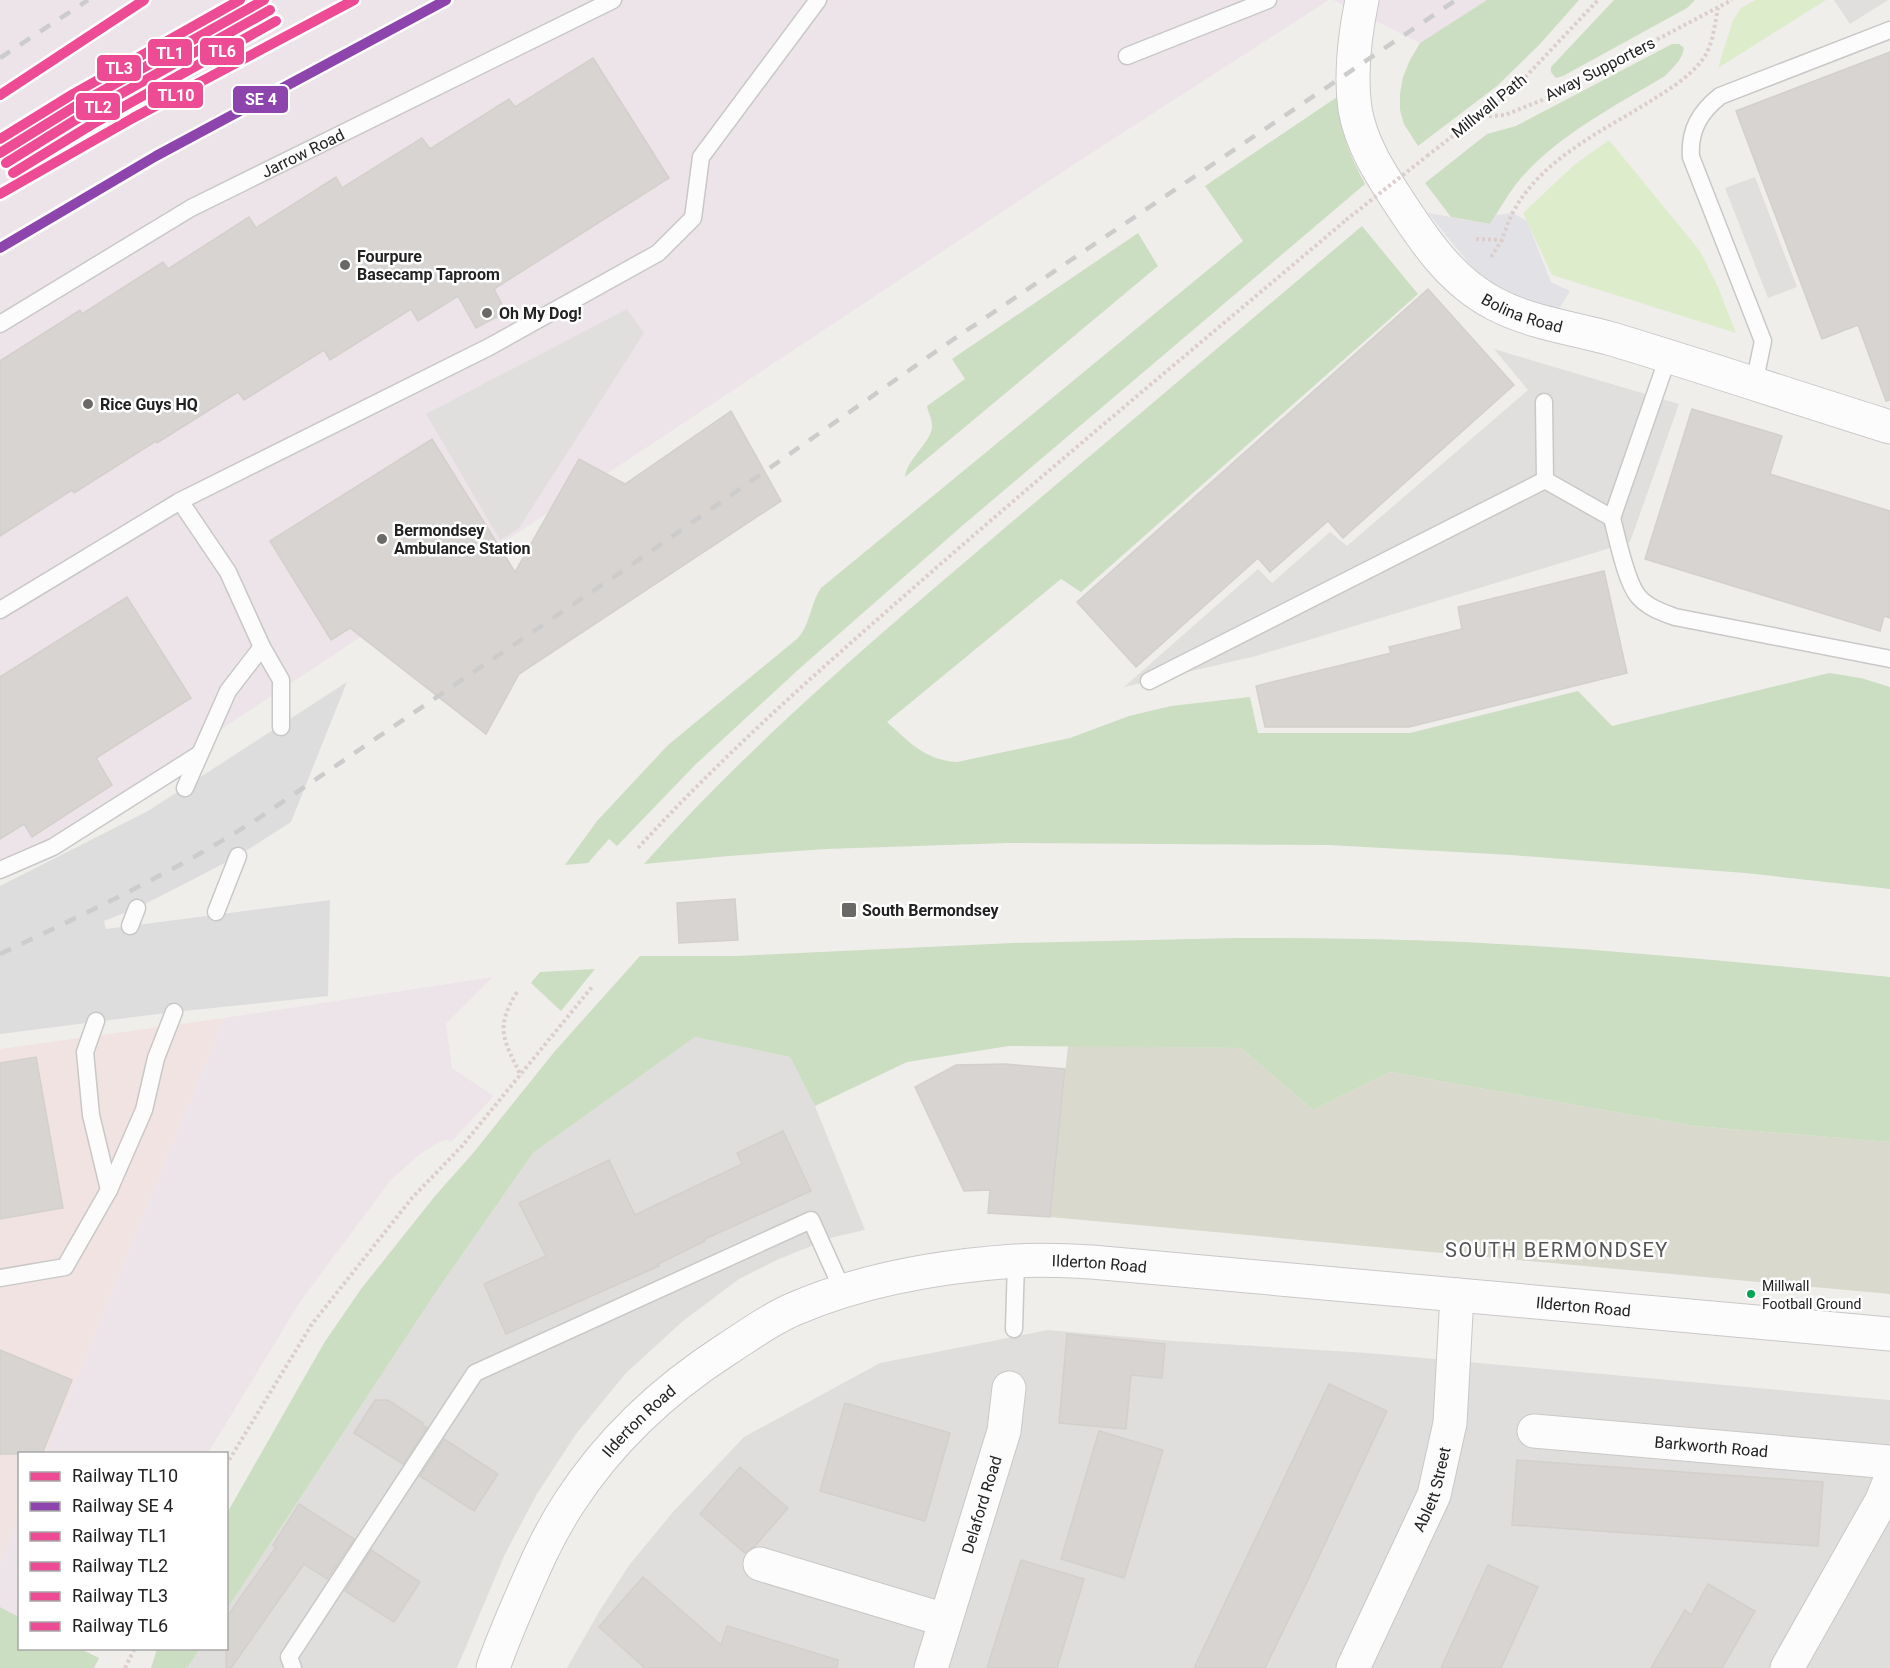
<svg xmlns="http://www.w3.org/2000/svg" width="1890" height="1668" viewBox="0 0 1890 1668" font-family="Roboto,sans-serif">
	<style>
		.residential { fill: #dfdedc }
		.commercial { fill: #f1e3e1 }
		.industrial { fill: #ede4e9 }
		.construction { fill: #d9d9cd }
		.grass { fill: #ddeccb }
		.forest { fill: #cbdec1 }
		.parking { fill: #e0dfde }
		.plaza { fill: #e2e1e5 }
		.pier { fill: #dedddd }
		.building { fill: #d7d4d2; stroke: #d3d0cc; stroke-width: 1.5 }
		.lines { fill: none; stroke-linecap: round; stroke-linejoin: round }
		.service-casing { stroke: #c9c8c7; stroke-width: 19 }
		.minor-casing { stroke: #c9c8c7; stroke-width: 35 }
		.tertiary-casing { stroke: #c9c8c7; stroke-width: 35 }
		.path { stroke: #dccecd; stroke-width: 4; stroke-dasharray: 3 3; stroke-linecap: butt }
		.service { stroke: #fdfcfc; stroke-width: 16 }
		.minor { stroke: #fdfcfc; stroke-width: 33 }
		.tertiary { stroke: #fdfcfc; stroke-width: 33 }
		.rail { stroke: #ccc; stroke-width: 4.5; stroke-dasharray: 12 12; stroke-linecap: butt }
		.path-bridge { stroke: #dccecd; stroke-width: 4; stroke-dasharray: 3 3; stroke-linecap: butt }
		.rail-1-casing { stroke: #fff; stroke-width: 15 }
		.rail-2-casing { stroke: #fff; stroke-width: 15 }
		.rail-3-casing { stroke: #fff; stroke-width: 15 }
		.rail-4-casing { stroke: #fff; stroke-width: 15 }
		.rail-5-casing { stroke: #fff; stroke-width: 15 }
		.rail-6-casing { stroke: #fff; stroke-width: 15 }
		.rail-1 { stroke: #ee4b95; stroke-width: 10 }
		.rail-2 { stroke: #8e44ad; stroke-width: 10 }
		.rail-3 { stroke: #ee4b95; stroke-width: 10 }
		.rail-4 { stroke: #ee4b95; stroke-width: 10 }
		.rail-5 { stroke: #ee4b95; stroke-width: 10 }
		.rail-6 { stroke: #ee4b95; stroke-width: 10 }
		.poi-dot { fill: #6a6968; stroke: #fff; stroke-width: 2 }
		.bus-dot { fill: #00a651; stroke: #fff; stroke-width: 2 }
		.labels { text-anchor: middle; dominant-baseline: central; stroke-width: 5; stroke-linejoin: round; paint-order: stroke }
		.bus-label { font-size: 14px; fill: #222; stroke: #fff; text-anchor: start }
		.street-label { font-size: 16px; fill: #222; stroke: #fff }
		.poi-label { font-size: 16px; font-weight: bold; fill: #222; stroke: #fff; text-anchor: start }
		.quarter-label { font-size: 20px; letter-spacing: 1.5px; fill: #555; stroke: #fff }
		.line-badge { stroke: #fff; stroke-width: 2 }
		.badge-label { font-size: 16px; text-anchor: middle; font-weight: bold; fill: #fff }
	</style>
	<rect width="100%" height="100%" fill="#f0eeeb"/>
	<!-- residential -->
	<g class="residential">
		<polygon points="695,1037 790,1057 815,1106 865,1230 834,1237 779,1259 739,1279 683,1321 626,1373 576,1434 537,1494 505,1554 457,1668 187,1668 200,1649 226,1648 227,1609 436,1292 533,1153"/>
		<polygon points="1048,1330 1174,1341 1368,1353 1890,1400 1890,1668 567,1668 600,1610 630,1564 673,1512 744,1437 880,1363"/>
	</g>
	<!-- commercial -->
	<polygon class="commercial" points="224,1018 46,1453 20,1454 19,1517 0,1564 0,1049"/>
	<!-- industrial -->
	<g class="industrial">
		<polygon points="0,0 1329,0 1079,161 0,876"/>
		<polygon points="1333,0 1487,0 1420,43"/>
		<polygon points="493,977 446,1024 452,1068 494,1096 451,1142 446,1140 440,1142 420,1154 390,1181 300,1302 208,1453 46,1453 224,1018"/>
		<polygon points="19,1517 19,1617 0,1607 0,1564"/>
	</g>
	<!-- construction -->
	<polygon class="construction" points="1068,1046 1241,1048 1313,1110 1390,1072 1694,1126 1890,1142 1890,1294 1050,1217"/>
	<!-- grass -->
	<g class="grass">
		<polygon points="1756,0 1826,0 1718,68 1733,20 1741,8"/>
		<polygon points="1609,140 1700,251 1718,287 1736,333 1552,275 1523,213 1574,165"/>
	</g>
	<!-- forest -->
	<g class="forest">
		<polygon points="1487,0 1579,0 1540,44 1497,86 1418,146 1404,124 1400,110 1400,94 1403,77 1410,60 1420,43"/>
		<polygon points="1614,0 1695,0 1687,8 1563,76 1556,78 1551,72 1551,67"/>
		<path d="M 1672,44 L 1679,44 L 1684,48 C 1682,61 1673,67 1665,76 C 1615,106 1560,134 1521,178 C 1509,192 1500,209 1490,224 L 1451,217 L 1425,183 L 1487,134 L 1516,126 Z"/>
		<path d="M 1337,97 C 1340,133 1349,153 1365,184 L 962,526 L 799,669 L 695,765 L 617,846 L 609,839 L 588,863 L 565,865 L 597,821 L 668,745 L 798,638 C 811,623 810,604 821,588 L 1243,241 L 1205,186 Z"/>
		<path d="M 1362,226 L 1418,294 L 1081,592 L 1061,579 L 887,722 C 910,742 924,760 957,762 L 1070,738 L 1129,716 L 1171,706 L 1250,697 L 1258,733 L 1410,733 L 1578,691 L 1612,726 L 1829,673 L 1861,678 L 1890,687 L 1890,889 L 1745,873 L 1511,855 L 1328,845 L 1008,843 L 826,849 L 729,856 L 644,864 C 750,744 872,641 993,538 C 1116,434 1239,330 1362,226 Z"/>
		<path d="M 1138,233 L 1158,266 L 905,477 C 907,458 933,441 932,425 C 932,419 928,412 927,406 L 965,379 L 952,359 Z"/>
		<path d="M 1236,938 C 1312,938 1388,939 1464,942 C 1606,949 1748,963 1890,977 L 1890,1142 L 1694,1126 L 1390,1072 L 1313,1110 L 1241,1048 L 1009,1046 L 907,1062 L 815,1106 L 790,1057 L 695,1037 L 533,1153 L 436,1292 L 227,1609 L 227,1513 L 324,1343 L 361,1289 L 435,1196 L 474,1152 L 555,1051 L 640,956 L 735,956 L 1012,943 Z"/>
		<polygon points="595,969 561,1011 531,983 540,972"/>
		<polygon points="0,1607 19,1617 20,1648 81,1649 99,1658 94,1668 0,1668"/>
		<polygon points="157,1649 157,1648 200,1649 187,1668 151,1668"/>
	</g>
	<!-- parking -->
	<g class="parking">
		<polygon points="1834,0 1888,0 1850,24"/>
		<polygon points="1755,177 1797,287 1768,298 1725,188"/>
		<polygon points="627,309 644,333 519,528 500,540 426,414"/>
		<polygon points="1494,349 1679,404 1630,542 1256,656 1124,687 1258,569 1272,583 1330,532 1347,546 1528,390"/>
	</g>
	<!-- plaza -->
	<polygon class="plaza" points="1428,213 1490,224 1496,215 1513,213 1527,221 1551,282 1570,291 1559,309 1520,298 1489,282 1471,266"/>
	<!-- pier -->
	<polygon class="pier" points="347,682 291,822 238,856 192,880 137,908 104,921 106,929 330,900 328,996 174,1012 0,1034 0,886 148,811"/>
	<!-- building -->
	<g class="building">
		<polygon points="1890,52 1890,400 1886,401 1858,325 1822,339 1736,111"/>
		<polygon points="593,58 669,178 494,289 506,312 476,328 458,296 418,321 411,309 330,360 324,350 244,400 238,392 157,443 156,441 74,493 72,490 0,536 0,361 80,310 82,314 163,262 168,269 249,217 256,228 336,177 342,188 422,138 430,149 509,99 515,107"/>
		<polygon points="1428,289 1514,385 1343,538 1328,521 1270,572 1258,558 1136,667 1077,602"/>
		<polygon points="1692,409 1782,436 1770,474 1890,511 1890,618 1884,616 1880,631 1645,559"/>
		<polygon points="731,411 781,501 519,674 486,734 350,628 331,640 270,541 432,439 515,572 579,459 625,484"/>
		<polygon points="1604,571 1627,673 1409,727 1265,727 1256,686 1391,653 1389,647 1462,629 1458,607"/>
		<polygon points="127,597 191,698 96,758 112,785 32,837 24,824 0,839 0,677"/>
		<polygon points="735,899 738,940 679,943 677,903"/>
		<polygon points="36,1057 63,1208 0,1219 0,1063"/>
		<polygon points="1005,1064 1065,1069 1050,1217 988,1213 990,1190 964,1191 915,1087 956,1065"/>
		<polygon points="783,1131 811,1191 705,1239 705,1241 658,1264 659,1266 506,1334 484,1284 546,1256 519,1203 609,1160 635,1215 742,1164 737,1153"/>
		<polygon points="1067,1334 1165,1344 1162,1378 1131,1375 1126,1429 1059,1423"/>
		<polygon points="0,1350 72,1380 42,1454 0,1454"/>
		<polygon points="1329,1384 1387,1411 1306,1584 1265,1668 1194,1668"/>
		<polygon points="375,1400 388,1400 423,1423 422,1425 427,1428 403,1464 354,1433"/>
		<polygon points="845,1403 950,1433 925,1521 820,1491"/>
		<polygon points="1099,1431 1163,1450 1124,1578 1061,1559"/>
		<polygon points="444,1439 498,1474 474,1511 420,1476"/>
		<polygon points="1517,1460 1823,1482 1818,1546 1512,1525"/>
		<polygon points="740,1467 788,1508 755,1546 745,1553 700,1514"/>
		<polygon points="299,1504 354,1539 327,1579 304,1564 231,1668 226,1668 226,1618 276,1547 273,1545"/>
		<polygon points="371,1550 420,1582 394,1622 345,1591"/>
		<polygon points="1021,1560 1084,1579 1057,1668 987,1668"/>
		<polygon points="1488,1565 1538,1587 1501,1668 1441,1668"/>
		<polygon points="643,1577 721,1645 727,1626 838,1660 837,1668 645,1668 599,1627"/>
		<polygon points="1708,1584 1755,1611 1722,1668 1651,1668 1685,1610 1691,1615"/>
	</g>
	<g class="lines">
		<!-- service casing -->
		<g class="service-casing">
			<g id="service">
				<polyline points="1127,56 1268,0"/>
				<path id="s1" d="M 0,324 L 191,208 L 613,0"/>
				<path d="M 1754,384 L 1763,341 L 1691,157 C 1689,130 1700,112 1720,96 L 1890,30"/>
				<polyline points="1544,402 1545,480"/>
				<path d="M 1545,480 L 1612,518 C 1617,537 1626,582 1638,596 C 1647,607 1661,612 1675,617 L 1890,659"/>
				<polyline points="180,501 228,572 262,647 281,680 281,727"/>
				<polyline points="1612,518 1668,357"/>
				<polyline points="0,610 180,501 489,347 658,253 693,218 701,157 818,0"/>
				<polyline points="1149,681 1545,480"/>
				<polyline points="185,788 228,691 262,647"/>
				<polyline points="0,870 53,847 198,755"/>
				<polyline points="216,912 238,856"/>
				<polyline points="130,926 137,908"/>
				<polyline points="96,1021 85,1052 91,1115 109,1190"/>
				<polyline points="0,1278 65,1267 109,1190 144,1110 156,1058 174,1012"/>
				<polyline points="1014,1329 1016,1261"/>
				<polyline points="293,1668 289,1657 475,1373 811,1220 843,1291"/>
			</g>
		</g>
		<!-- minor casing -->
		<g class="minor-casing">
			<g id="minor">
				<path id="s2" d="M 1362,0 C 1355,34 1350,74 1355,109 C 1361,144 1380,173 1399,202 C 1425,242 1452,282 1495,304 C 1531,323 1573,328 1612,339 C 1705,367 1797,398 1890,427"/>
				<path id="s3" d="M 1534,1431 L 1890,1462"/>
				<polyline points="760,1564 945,1620"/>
				<path id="s4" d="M 931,1668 L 1004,1431 L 1009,1388"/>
				<path id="s5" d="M 1353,1668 L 1434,1495 L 1450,1423 L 1457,1295"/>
				<polyline points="1787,1668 1882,1500 1890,1480"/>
			</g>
		</g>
		<!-- tertiary casing -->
		<g class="tertiary-casing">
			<g id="tertiary">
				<path id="s6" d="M 493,1668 C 500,1647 509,1626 518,1605 C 533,1570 548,1535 569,1503 C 609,1441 665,1389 727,1349 C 749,1335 770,1319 794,1309 C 861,1280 943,1266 1015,1261 C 1041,1259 1067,1261 1092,1262 L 1890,1334"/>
			</g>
		</g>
		<!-- path -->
		<g class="path">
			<polyline points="1477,117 1505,115 1542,100 1732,0"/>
			<polyline points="1427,156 1517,86 1598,0"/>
			<path d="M 1476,239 L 1502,240 C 1505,231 1508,222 1512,214 C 1540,160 1599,133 1649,102 C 1668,90 1692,76 1705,56 C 1713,43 1715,23 1718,8"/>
			<polyline points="1491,257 1502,240"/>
			<path d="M 638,848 C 723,755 817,672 911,590 C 1054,464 1201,343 1346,220"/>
			<path d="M 517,992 C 494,1029 504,1040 521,1076"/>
			<polyline points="226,1465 312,1324 412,1198 462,1146 592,987"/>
			<polyline points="125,1668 135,1648"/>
		</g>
		<!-- service -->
		<use href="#service" class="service"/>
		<!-- minor -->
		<use href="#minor" class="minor"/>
		<!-- tertiary -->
		<use href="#tertiary" class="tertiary"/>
		<!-- rail -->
		<g class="rail">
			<polyline points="0,58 88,0"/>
			<path d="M 0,954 C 89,912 176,871 259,818 L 637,561 L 948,343 L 1456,0"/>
		</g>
		<!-- path-bridge -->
		<polyline class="path-bridge" points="1346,220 1427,156"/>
		<!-- rail-1 casing -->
		<g class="rail-1-casing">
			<g id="rail-1">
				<polyline points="0,95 144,0"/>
				<polyline points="0,194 133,118 354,0"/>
			</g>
		</g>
		<!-- rail-2 casing -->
		<g class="rail-2-casing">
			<polyline id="rail-2" points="0,248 156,156 446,0"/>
		</g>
		<!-- rail-3 casing -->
		<g class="rail-3-casing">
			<polyline id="rail-3" points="0,153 79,104 264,0"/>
		</g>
		<!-- rail-4 casing -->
		<g class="rail-4-casing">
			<polyline id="rail-4" points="6,163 85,114 270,10"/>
		</g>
		<!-- rail-5 casing -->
		<g class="rail-5-casing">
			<polyline id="rail-5" points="0,139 73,94 240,0"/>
		</g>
		<!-- rail-6 casing -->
		<g class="rail-6-casing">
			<polyline id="rail-6" points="13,173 91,125 276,21"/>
		</g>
		<!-- rail-1 -->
		<use href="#rail-1" class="rail-1"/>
		<!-- rail-2 -->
		<use href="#rail-2" class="rail-2"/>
		<!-- rail-3 -->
		<use href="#rail-3" class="rail-3"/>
		<!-- rail-4 -->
		<use href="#rail-4" class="rail-4"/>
		<!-- rail-5 -->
		<use href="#rail-5" class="rail-5"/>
		<!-- rail-6 -->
		<use href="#rail-6" class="rail-6"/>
	</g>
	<!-- markers -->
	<g class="poi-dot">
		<circle cx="345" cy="265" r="6"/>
		<circle cx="487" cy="313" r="6"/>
		<circle cx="88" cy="404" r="6"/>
		<circle cx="382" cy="539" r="6"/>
		<rect x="841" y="902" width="16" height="16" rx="3"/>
	</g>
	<circle class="bus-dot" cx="1751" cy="1294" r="5"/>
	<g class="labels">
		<!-- bus labels -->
		<g class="bus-label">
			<text x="1762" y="1286">Millwall<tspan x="1762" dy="18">Football Ground</tspan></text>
		</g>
		<!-- street labels -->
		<g class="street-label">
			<text transform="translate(1600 69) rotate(-27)">Away Supporters</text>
			<text transform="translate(1489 106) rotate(-39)">Millwall Path</text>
			<text stroke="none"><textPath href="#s1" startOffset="348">Jarrow Road</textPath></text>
			<text stroke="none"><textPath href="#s2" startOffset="384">Bolina Road</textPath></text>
			<text stroke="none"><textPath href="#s6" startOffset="794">Ilderton Road</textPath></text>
			<text stroke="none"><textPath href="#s6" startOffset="1280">Ilderton Road</textPath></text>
			<text stroke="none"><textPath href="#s6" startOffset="290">Ilderton Road</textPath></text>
			<text stroke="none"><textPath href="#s3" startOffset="178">Barkworth Road</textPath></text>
			<text stroke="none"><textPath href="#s5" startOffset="196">Ablett Street</textPath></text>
			<text stroke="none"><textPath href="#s4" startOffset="171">Delaford Road</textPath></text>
		</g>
		<!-- poi labels -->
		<g class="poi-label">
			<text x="357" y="256">Fourpure<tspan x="357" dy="18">Basecamp Taproom</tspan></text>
			<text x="499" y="313">Oh My Dog!</text>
			<text x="100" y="404">Rice Guys HQ</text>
			<text x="394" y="530">Bermondsey<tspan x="394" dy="18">Ambulance Station</tspan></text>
			<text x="862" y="910">South Bermondsey</text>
		</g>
		<!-- quarter labels -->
		<g class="quarter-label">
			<text x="1557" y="1250">SOUTH BERMONDSEY</text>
		</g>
	</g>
	<g class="line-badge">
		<rect x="199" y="37" width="46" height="29" rx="6" fill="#ee4b95"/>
		<rect x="147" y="38" width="46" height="29" rx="6" fill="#ee4b95"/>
		<rect x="96" y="54" width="46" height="28" rx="6" fill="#ee4b95"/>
		<rect x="147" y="81" width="57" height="28" rx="6" fill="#ee4b95"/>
		<rect x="232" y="85" width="57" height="29" rx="6" fill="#8e44ad"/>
		<rect x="75" y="92" width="46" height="29" rx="6" fill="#ee4b95"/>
	</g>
	<g class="badge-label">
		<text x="222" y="57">TL6</text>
		<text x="170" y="59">TL1</text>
		<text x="119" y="74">TL3</text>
		<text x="176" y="101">TL10</text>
		<text x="261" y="105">SE 4</text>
		<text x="98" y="113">TL2</text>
	</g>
	<!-- legend -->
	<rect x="18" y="1452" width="210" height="198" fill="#ffffff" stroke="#a7a7a7" stroke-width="1.5"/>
	<rect x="30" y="1472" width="30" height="9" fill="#ee4b95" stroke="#a7a7a7" stroke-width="1.5"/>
	<text x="72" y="1482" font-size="18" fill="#222222">Railway TL10</text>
	<rect x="30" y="1502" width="30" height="9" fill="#8e44ad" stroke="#a7a7a7" stroke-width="1.5"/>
	<text x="72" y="1512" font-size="18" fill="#222222">Railway SE 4</text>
	<rect x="30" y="1532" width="30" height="9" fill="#ee4b95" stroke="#a7a7a7" stroke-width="1.5"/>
	<text x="72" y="1542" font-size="18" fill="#222222">Railway TL1</text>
	<rect x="30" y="1562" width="30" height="9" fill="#ee4b95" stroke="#a7a7a7" stroke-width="1.5"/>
	<text x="72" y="1572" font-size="18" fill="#222222">Railway TL2</text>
	<rect x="30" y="1592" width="30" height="9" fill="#ee4b95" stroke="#a7a7a7" stroke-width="1.5"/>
	<text x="72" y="1602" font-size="18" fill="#222222">Railway TL3</text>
	<rect x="30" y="1622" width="30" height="9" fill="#ee4b95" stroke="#a7a7a7" stroke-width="1.5"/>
	<text x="72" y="1632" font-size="18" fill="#222222">Railway TL6</text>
</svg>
